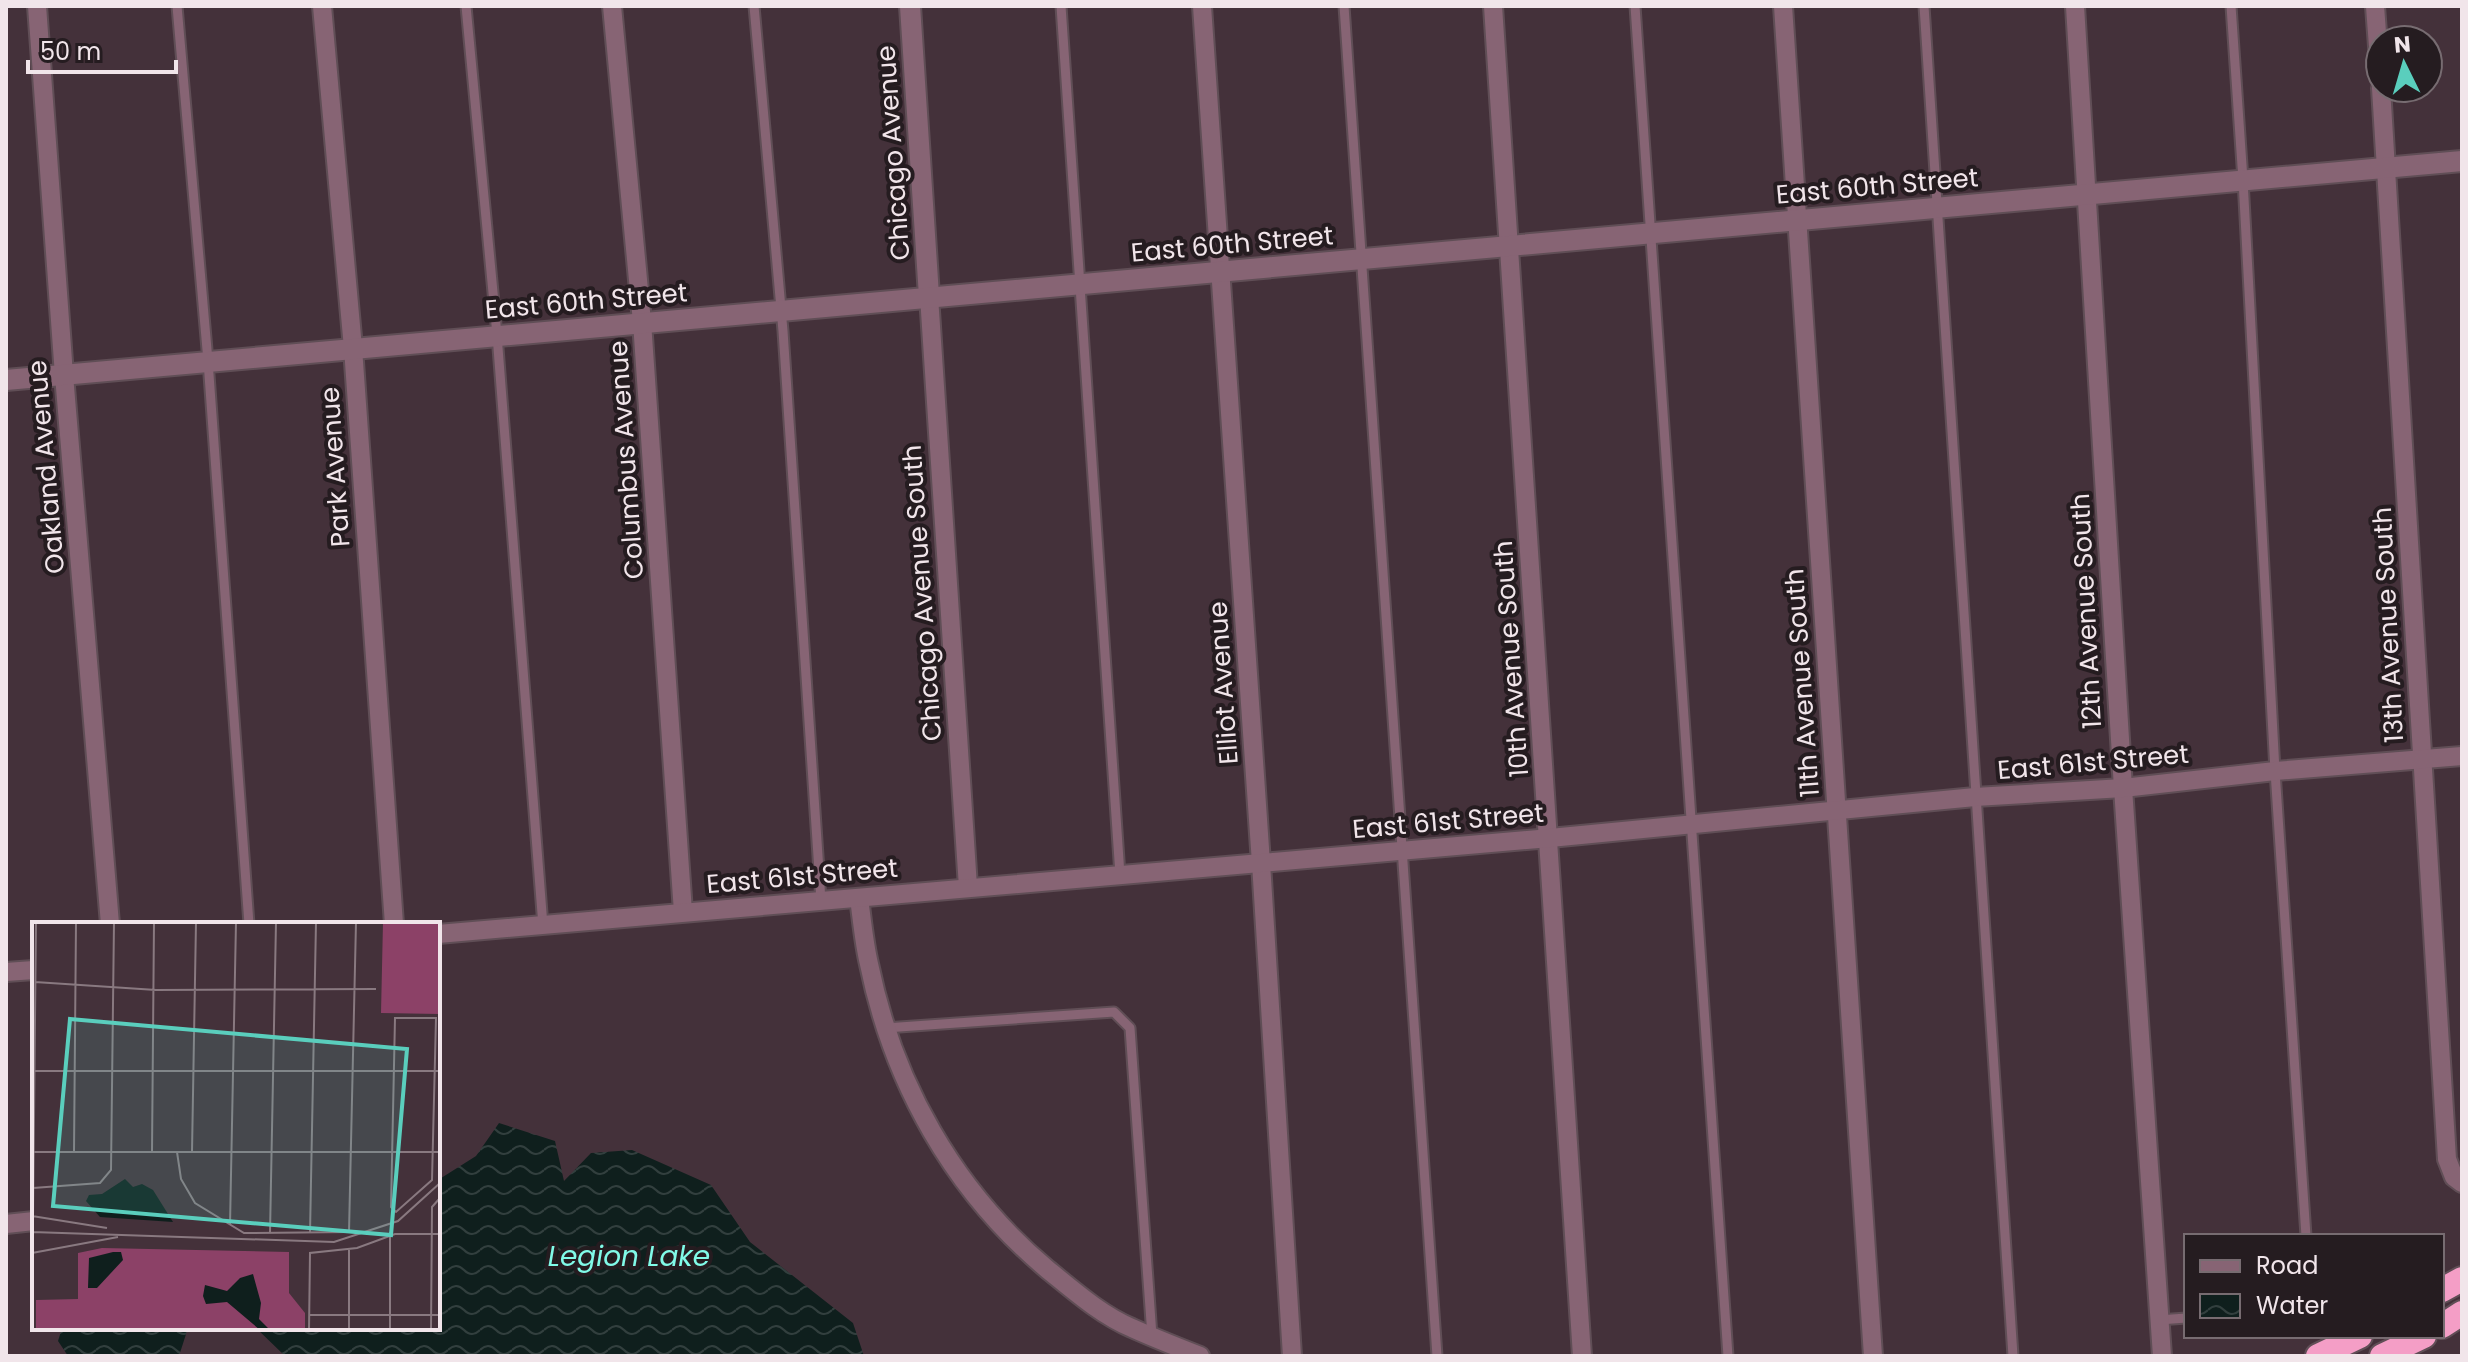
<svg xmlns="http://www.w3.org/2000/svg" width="2468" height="1362" viewBox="0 0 2468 1362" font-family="Poppins,sans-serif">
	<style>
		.water { fill: url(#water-waves) }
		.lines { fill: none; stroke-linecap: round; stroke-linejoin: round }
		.service-casing { stroke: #604e56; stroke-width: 13 }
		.minor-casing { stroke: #604e56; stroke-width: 22 }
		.tertiary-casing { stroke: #604e56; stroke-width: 24 }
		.motorway-casing { stroke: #604e56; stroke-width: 28 }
		.service { stroke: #876474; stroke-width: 9 }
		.minor { stroke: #876474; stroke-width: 18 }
		.tertiary { stroke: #876474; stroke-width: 20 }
		.motorway { stroke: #f49ec6; stroke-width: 24 }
		.labels { text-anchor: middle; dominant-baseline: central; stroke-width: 8; stroke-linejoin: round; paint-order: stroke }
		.street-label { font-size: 26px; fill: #f1e5ea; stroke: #251c20 }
		.water-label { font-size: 28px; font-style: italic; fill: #81fae8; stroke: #251c20 }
		.inset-road { fill: none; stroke: #897980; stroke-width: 2 }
		.view { fill: #5acebd; fill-opacity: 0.15; stroke: #5acebd; stroke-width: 4 }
		.inset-edge { fill: none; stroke: #f1e5ea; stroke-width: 4 }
	</style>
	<defs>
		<pattern id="water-waves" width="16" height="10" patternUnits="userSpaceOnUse" patternTransform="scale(2)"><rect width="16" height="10" fill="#0f1f1d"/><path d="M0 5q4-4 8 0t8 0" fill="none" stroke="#323f3e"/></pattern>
	</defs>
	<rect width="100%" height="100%" fill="#44313a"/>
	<!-- water -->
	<g class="water">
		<polygon points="499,1123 555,1141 564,1181 591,1153 632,1150 711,1185 750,1242 853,1323 864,1356 285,1356 256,1328 438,1328 438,1180 476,1156"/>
		<polygon points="62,1328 188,1328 179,1356 68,1356 58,1341"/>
	</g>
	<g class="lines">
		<!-- service casing -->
		<g class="service-casing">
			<g id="service">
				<polyline points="177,6 208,361 249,924"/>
				<polyline points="466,6 497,335 543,926"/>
				<polyline points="754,6 783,331 821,901"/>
				<polyline points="1061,6 1120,875"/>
				<polyline points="1344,6 1437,1356"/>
				<polyline points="1635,6 1728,1356"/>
				<polyline points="1924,6 2013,1356"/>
				<polyline points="2231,6 2243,180 2275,771 2306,1236"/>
				<polyline points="885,1028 1114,1012 1130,1028 1152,1336"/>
				<polyline points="2159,1320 2186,1318"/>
			</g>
		</g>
		<!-- minor casing -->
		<g class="minor-casing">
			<g id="minor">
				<polyline points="37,6 64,375 110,924"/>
				<polyline points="322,6 353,348 394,924"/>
				<polyline points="612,6 642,322 683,912"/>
				<polyline points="1202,6 1261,863 1292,1356"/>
				<polyline points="1493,6 1582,1356"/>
				<polyline points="1783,6 1873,1356"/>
				<polyline points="2075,6 2123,788 2162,1356"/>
				<polyline points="2375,6 2380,73"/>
				<polyline points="2381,88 2447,1159 2454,1177 2462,1183"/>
				<polyline points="929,296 968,887"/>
				<path d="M 859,898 C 862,920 864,943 869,964 C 893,1083 954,1191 1047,1269 C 1073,1290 1101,1315 1132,1328 C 1154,1338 1177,1347 1200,1356"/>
				<polyline points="438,934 1550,838 1975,797 2123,788 2275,771 2462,756"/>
				<polyline points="6,972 34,970"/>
				<polyline points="6,1224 34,1221"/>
			</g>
		</g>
		<!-- tertiary casing -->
		<g class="tertiary-casing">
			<g id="tertiary">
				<polyline points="910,6 929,296"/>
				<polyline points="6,380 2462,161"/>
			</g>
		</g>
		<!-- motorway casing -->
		<g class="motorway-casing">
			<g id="motorway">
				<polyline points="2442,1290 2462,1279"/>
				<polyline points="2442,1326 2462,1313"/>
				<polyline points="2318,1356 2360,1336"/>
				<polyline points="2382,1356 2424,1336"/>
			</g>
		</g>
		<!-- service -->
		<use href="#service" class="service"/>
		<!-- minor -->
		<use href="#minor" class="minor"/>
		<!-- tertiary -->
		<use href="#tertiary" class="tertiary"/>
		<!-- motorway -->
		<use href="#motorway" class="motorway"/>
	</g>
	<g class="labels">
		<!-- street labels -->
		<g class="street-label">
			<text transform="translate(893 153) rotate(-94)">Chicago Avenue</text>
			<text transform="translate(1877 186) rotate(-5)">East 60th Street</text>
			<text transform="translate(1232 244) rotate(-5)">East 60th Street</text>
			<text transform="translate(586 301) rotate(-5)">East 60th Street</text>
			<text transform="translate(626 460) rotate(-94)">Columbus Avenue</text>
			<text transform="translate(46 467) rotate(-95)">Oakland Avenue</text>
			<text transform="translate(335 467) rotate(-94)">Park Avenue</text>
			<text transform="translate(922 593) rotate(-94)">Chicago Avenue South</text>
			<text transform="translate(2086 611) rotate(-93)">12th Avenue South</text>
			<text transform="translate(2388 625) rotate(-93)">13th Avenue South</text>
			<text transform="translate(1511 659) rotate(-94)">10th Avenue South</text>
			<text transform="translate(1223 683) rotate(-94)">Elliot Avenue</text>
			<text transform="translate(1802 683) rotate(-94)">11th Avenue South</text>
			<text transform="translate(2093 762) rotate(-5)">East 61st Street</text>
			<text transform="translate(1448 821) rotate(-5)">East 61st Street</text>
			<text transform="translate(802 876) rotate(-5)">East 61st Street</text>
		</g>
		<!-- water labels -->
		<g class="water-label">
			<text x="629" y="1256">Legion Lake</text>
		</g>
	</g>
	<!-- overview -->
	<g transform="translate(32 922)">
		<rect width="408" height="408" fill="#44313a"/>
		<path d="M 351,0 L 408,0 L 408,92 L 349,91 ZM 70,326 L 257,330 L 257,371 L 273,391 L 273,408 L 4,408 L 4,378 L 46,377 L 46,331 Z" fill="#8c4167"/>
		<path d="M 93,257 L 101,265 L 110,262 L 121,268 L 141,300 L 68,295 L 54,279 L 57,273 L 70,272 ZM 81,330 L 89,330 L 91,338 L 65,366 L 56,366 L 57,336 ZM 221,352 L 229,381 L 227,397 L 238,408 L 228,408 L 195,380 L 174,382 L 171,374 L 173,363 L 195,369 L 208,356 Z" fill="#0f1f1d"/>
		<path class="inset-road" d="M 3,60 L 124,68 L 344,67M 363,96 L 404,96 L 400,258 L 364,290 L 359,285 ZM 0,149 L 408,149M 0,230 L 408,230M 42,230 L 44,0M 120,230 L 122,0M 145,230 L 149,257 L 163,281 L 212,311 L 317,310 L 324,0M 160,230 L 164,0M 1,266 L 68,261 L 79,248 L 82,0M 0,294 L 75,306M 1,294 L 4,0M 198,303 L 204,0M 0,310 L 302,320 L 366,299 L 408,261M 238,311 L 244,0M 278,311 L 284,0M 358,314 L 358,408M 317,328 L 317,408M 0,331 L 86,315M 0,336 L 1,294M 277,393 L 408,393M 277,408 L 278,331 L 325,326 L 363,312 L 408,312M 399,408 L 400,285 L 408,276"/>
		<path class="view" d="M 38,97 L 375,127 L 359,313 L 21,284 Z"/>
		<rect width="408" height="408" class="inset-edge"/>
	</g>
	<!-- border -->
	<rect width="2468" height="1362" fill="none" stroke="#f1e5ea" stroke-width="16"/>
	<!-- legend -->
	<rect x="2184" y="1234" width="260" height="104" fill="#251c20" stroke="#776c71" stroke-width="2"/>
	<rect x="2200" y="1260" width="40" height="12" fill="#876474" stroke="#776c71" stroke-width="2"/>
	<text x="2256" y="1274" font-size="24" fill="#f1e5ea">Road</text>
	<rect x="2200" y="1294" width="40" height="24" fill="url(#water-waves)" stroke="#776c71" stroke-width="2"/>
	<text x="2256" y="1314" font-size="24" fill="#f1e5ea">Water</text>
	<!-- north arrow -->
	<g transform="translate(2404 64) rotate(355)"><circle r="38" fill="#251c20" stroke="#776c71" stroke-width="2"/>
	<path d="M0-6L14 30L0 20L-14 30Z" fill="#5acebd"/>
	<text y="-12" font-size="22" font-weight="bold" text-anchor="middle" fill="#f1e5ea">N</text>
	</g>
	<!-- scale -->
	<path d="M28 60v12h148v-12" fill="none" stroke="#f1e5ea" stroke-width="4"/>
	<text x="40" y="60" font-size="24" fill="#f1e5ea" stroke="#251c20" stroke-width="6" paint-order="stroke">50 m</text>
</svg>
